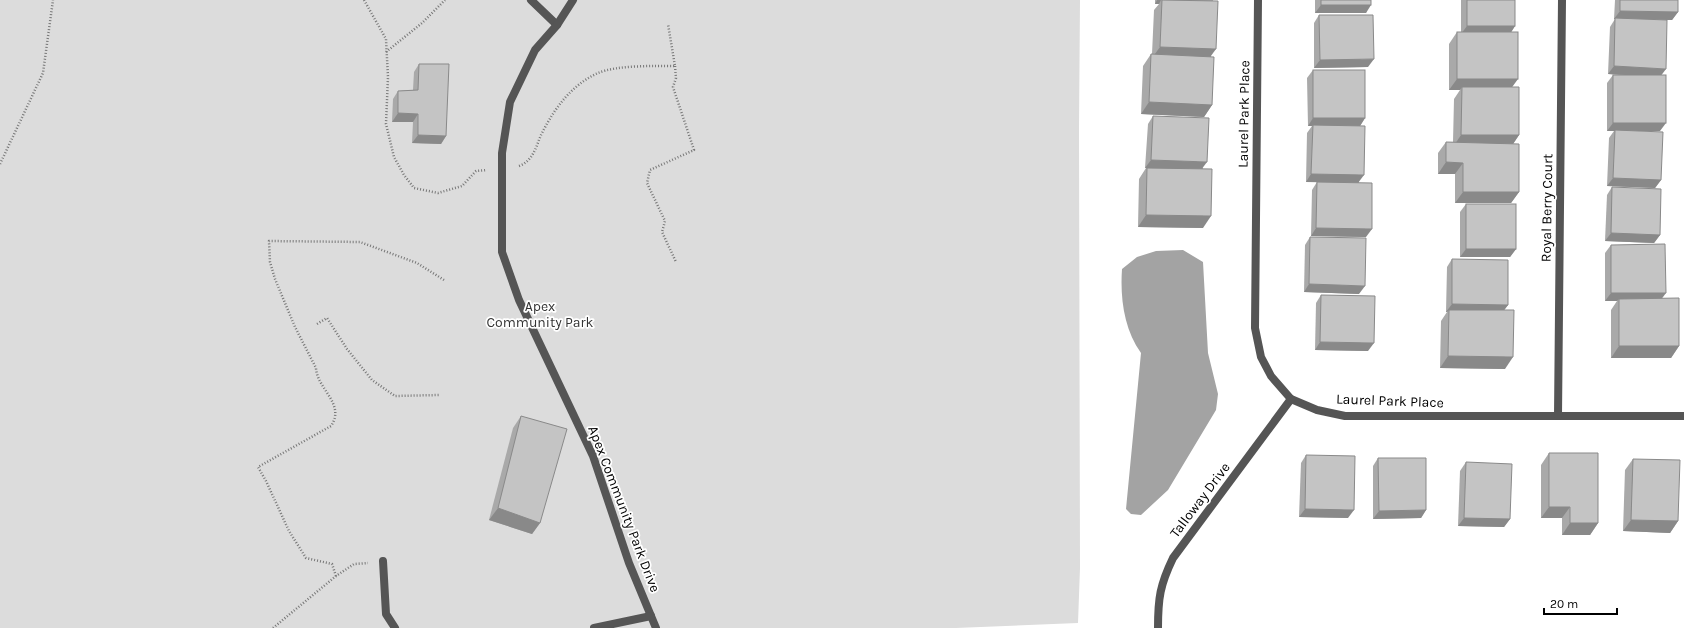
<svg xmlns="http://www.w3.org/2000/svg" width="1684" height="628" viewBox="0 0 1684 628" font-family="Karla,sans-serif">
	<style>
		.green { fill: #dcdcdc }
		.water { fill: #a3a3a3 }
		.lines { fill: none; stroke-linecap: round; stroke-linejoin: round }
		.path { stroke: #777; stroke-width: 2.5; stroke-dasharray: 1 2; stroke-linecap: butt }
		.lane { stroke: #555; stroke-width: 8 }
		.street { stroke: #555; stroke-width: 8 }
		.wall { fill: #a9a9a9 }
		.shaded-wall { fill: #898989 }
		.building { fill: #c4c4c4; stroke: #898989 }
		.labels { text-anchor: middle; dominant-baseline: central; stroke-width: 3.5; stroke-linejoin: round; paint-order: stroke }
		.street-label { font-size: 14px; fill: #000; stroke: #fff }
		.park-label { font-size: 14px; fill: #333; stroke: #fff }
	</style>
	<rect width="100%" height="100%" fill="#fff"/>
	<!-- green -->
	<polygon class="green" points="0,0 1080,0 1079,128 1080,568 1078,623 956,628 0,628"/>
	<!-- water -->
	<path class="water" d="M 1183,250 L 1203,262 L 1208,353 L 1218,394 L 1216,410 L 1168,490 L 1141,515 L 1131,514 L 1126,509 L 1141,353 C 1124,329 1120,298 1122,269 L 1137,257 L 1156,251 Z"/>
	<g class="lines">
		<!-- path -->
		<g class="path">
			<polyline points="364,0 386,39 388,77 386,124 394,157 404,175 414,188 438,193 462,186 476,171 487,170"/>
			<polyline points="386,52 422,23 445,0"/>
			<polyline points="675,66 676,78 673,87 694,150 650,170 647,183 665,221 662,232 676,262"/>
			<polyline points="0,164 43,73 53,0"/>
			<path d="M 519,166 C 533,161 536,147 541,135 C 554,109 571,85 598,73 C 617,65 654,66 675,66 L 668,24"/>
			<polyline points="317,324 327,318 347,349 372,380 395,396 439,395"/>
			<path d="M 336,576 L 332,564 L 306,558 L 289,531 L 266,481 L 258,467 L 331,426 C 346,404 317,389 316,368 L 295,327 L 275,279 L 270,262 L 269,241 L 360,242 L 417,263 L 444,280"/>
			<polyline points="273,628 336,576 354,564 368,563"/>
		</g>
		<!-- lane -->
		<g class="lane">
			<polyline points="531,0 557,25"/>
			<polyline points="573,0 557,25 535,50 510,102 502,153 502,252 519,300 593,456 629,563 656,628"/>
			<polyline points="383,561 386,614 395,628"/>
			<polyline points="594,628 651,616"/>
		</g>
		<!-- street -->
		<g class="street">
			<polyline points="1258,0 1255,328 1261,357 1271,376 1291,399 1317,410 1345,416 1684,416"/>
			<polyline points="1558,416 1562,0"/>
			<path d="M 1158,628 C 1158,598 1160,585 1173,558 L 1291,399"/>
		</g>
	</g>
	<!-- wall -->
	<g class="wall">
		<polygon points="1155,0 1213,0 1211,57 1212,105 1204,117 1141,114 1143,66 1151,54 1152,54 1154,10 1159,4 1155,4"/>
		<polygon points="1315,0 1371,0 1366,13 1315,13"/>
		<polygon points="1461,0 1515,0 1515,26 1511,32 1512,87 1519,135 1513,144 1519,192 1511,203 1455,203 1455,174 1438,174 1438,153 1446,142 1453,142 1454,99 1460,90 1449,90 1449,44 1457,32 1461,32"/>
		<polygon points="1615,0 1678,0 1678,12 1672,20 1625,19 1661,75 1660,131 1638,131 1661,180 1655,188 1607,186 1609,138 1614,131 1607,131 1607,83 1613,75 1621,75 1608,74 1610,27 1615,19 1614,19"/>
		<polygon points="1319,15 1368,67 1314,68 1314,23"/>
		<polygon points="419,64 446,136 441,144 412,143 413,122 392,122 393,99 398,91 413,90 414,72"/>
		<polygon points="1313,70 1365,118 1360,126 1349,126 1359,182 1366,237 1311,236 1312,190 1317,182 1306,182 1307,133 1312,126 1308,126 1307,78"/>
		<polygon points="1153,116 1203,168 1203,228 1138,227 1139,179 1146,168 1145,168 1148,124"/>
		<polygon points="1612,187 1660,235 1654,243 1605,241 1607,195"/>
		<polygon points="1466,204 1516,249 1510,257 1460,257 1460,212"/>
		<polygon points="1310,237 1359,294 1304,292 1305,245"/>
		<polygon points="1611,245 1662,298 1679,346 1671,358 1611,358 1611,310 1617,301 1605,301 1605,253"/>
		<polygon points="1452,259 1508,305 1504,310 1505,369 1440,368 1441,321 1447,312 1446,312 1447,267"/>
		<polygon points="1321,295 1368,351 1315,350 1316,303"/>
		<polygon points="521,416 540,523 532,534 489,520 513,428"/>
		<polygon points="1549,453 1598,523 1590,535 1562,535 1562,518 1541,518 1541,465"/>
		<polygon points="1306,455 1348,518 1299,517 1301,463"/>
		<polygon points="1378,458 1426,510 1421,518 1373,519 1373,466"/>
		<polygon points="1633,459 1678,521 1670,533 1623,531 1625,470"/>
		<polygon points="1466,462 1510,519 1504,527 1458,526 1460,471"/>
	</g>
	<!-- shaded-wall -->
	<g class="shaded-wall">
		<polygon points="1157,0 1161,0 1159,4 1155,4"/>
		<polygon points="1321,5 1371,5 1366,13 1315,13"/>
		<polygon points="1620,11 1678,12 1672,20 1614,19"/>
		<polygon points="1467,26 1515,26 1510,34 1461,34"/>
		<polygon points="1160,47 1216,49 1208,60 1152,58"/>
		<polygon points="1374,59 1368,67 1314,68 1320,60"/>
		<polygon points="1614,66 1666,69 1660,77 1608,74"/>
		<polygon points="1457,79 1518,79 1510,90 1462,87 1460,90 1449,90"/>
		<polygon points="1149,102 1212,105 1204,117 1141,114"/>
		<polygon points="398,113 418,114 413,122 392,122"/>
		<polygon points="1313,118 1365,118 1360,126 1313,126 1313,125 1312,126 1308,126"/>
		<polygon points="1613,123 1666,123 1660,131 1607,131"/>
		<polygon points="418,135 446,136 441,144 412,143"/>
		<polygon points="1461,135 1519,135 1511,147 1453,147"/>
		<polygon points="1151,160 1207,162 1201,170 1145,168"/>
		<polygon points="1446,162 1463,163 1455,174 1438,174"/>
		<polygon points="1311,174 1364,175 1358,183 1306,182"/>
		<polygon points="1613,178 1661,180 1655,188 1607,186"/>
		<polygon points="1463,192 1519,192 1511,203 1455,203"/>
		<polygon points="1146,215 1211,216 1203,228 1138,227"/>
		<polygon points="1316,228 1372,229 1366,237 1311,236"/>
		<polygon points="1611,233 1660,235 1654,243 1605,241"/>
		<polygon points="1466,249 1516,249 1510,257 1460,257"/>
		<polygon points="1309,284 1365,286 1359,294 1304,292"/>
		<polygon points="1611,293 1666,293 1660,301 1619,299 1617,301 1605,301"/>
		<polygon points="1452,304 1508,305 1502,313 1449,310 1447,312 1446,312"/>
		<polygon points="1320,342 1374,343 1368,351 1315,350"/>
		<polygon points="1619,346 1679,346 1671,358 1611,358"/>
		<polygon points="1448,356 1513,357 1505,369 1440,368"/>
		<polygon points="1549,507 1570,507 1562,518 1541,518"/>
		<polygon points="498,508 540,523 532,534 489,520"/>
		<polygon points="1305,509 1354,510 1348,518 1299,517"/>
		<polygon points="1426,510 1421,518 1373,519 1379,511"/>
		<polygon points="1464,518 1510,519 1504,527 1458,526"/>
		<polygon points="1631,520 1678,521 1670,533 1623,531"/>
		<polygon points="1570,523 1598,523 1590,535 1562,535"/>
	</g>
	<!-- building -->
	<g class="building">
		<polygon points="1162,0 1218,1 1216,49 1160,47"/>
		<rect x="1321" y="0" width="50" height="5"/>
		<rect x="1467" y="0" width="48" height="26"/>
		<polygon points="1620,0 1678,0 1678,12 1620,11"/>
		<polygon points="1319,15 1373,15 1374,59 1320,60"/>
		<polygon points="1615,18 1667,20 1666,69 1614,66"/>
		<rect x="1457" y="32" width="61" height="47"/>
		<polygon points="1151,54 1214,57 1212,105 1149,102"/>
		<polygon points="419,64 449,64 446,136 418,135 418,114 398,113 398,91 418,90"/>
		<rect x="1313" y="70" width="52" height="48"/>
		<rect x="1613" y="75" width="53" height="48"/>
		<polygon points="1462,87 1519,87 1519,135 1461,135"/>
		<polygon points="1153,116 1209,118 1207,162 1151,160"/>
		<polygon points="1313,125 1365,126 1364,175 1311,174"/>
		<polygon points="1615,130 1663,132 1661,180 1613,178"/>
		<polygon points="1446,142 1519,144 1519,192 1463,192 1463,163 1446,162"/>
		<polygon points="1147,168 1212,169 1211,216 1146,215"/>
		<polygon points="1317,182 1372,183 1372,229 1316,228"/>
		<polygon points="1612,187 1661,189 1660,235 1611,233"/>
		<rect x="1466" y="204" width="50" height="45"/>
		<polygon points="1310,237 1366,238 1365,286 1309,284"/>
		<polygon points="1665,244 1666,293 1611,293 1611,245"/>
		<polygon points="1452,259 1508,260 1508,305 1452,304"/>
		<polygon points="1321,295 1375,296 1374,343 1320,342"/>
		<polygon points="1679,298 1679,346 1619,346 1619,299"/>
		<polygon points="1449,310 1514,310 1513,357 1448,356"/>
		<polygon points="521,416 567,429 540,523 498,508"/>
		<polygon points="1549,453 1598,453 1598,523 1570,523 1570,507 1549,507"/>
		<polygon points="1306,455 1355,456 1354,510 1305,509"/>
		<polygon points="1378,458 1426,458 1426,510 1379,511"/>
		<polygon points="1633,459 1680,460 1678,521 1631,520"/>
		<polygon points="1466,462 1512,464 1510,519 1464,518"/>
	</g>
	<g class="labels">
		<!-- street labels -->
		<g class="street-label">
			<text transform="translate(1244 114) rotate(-89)">Laurel Park Place</text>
			<text transform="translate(1547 208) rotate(-89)">Royal Berry Court</text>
			<text transform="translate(1390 401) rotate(2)">Laurel Park Place</text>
			<text transform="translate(1200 500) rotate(-53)">Talloway Drive</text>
			<text transform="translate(624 509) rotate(69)">Apex Community Park Drive</text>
		</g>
		<!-- park labels -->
		<g class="park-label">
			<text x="540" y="306">Apex<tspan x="540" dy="16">Community Park</tspan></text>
		</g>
	</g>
	<!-- scale -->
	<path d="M1544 608v6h73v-6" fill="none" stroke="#000000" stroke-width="2"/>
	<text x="1550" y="608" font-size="12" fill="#000000" stroke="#ffffff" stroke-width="3" paint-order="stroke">20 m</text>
</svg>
